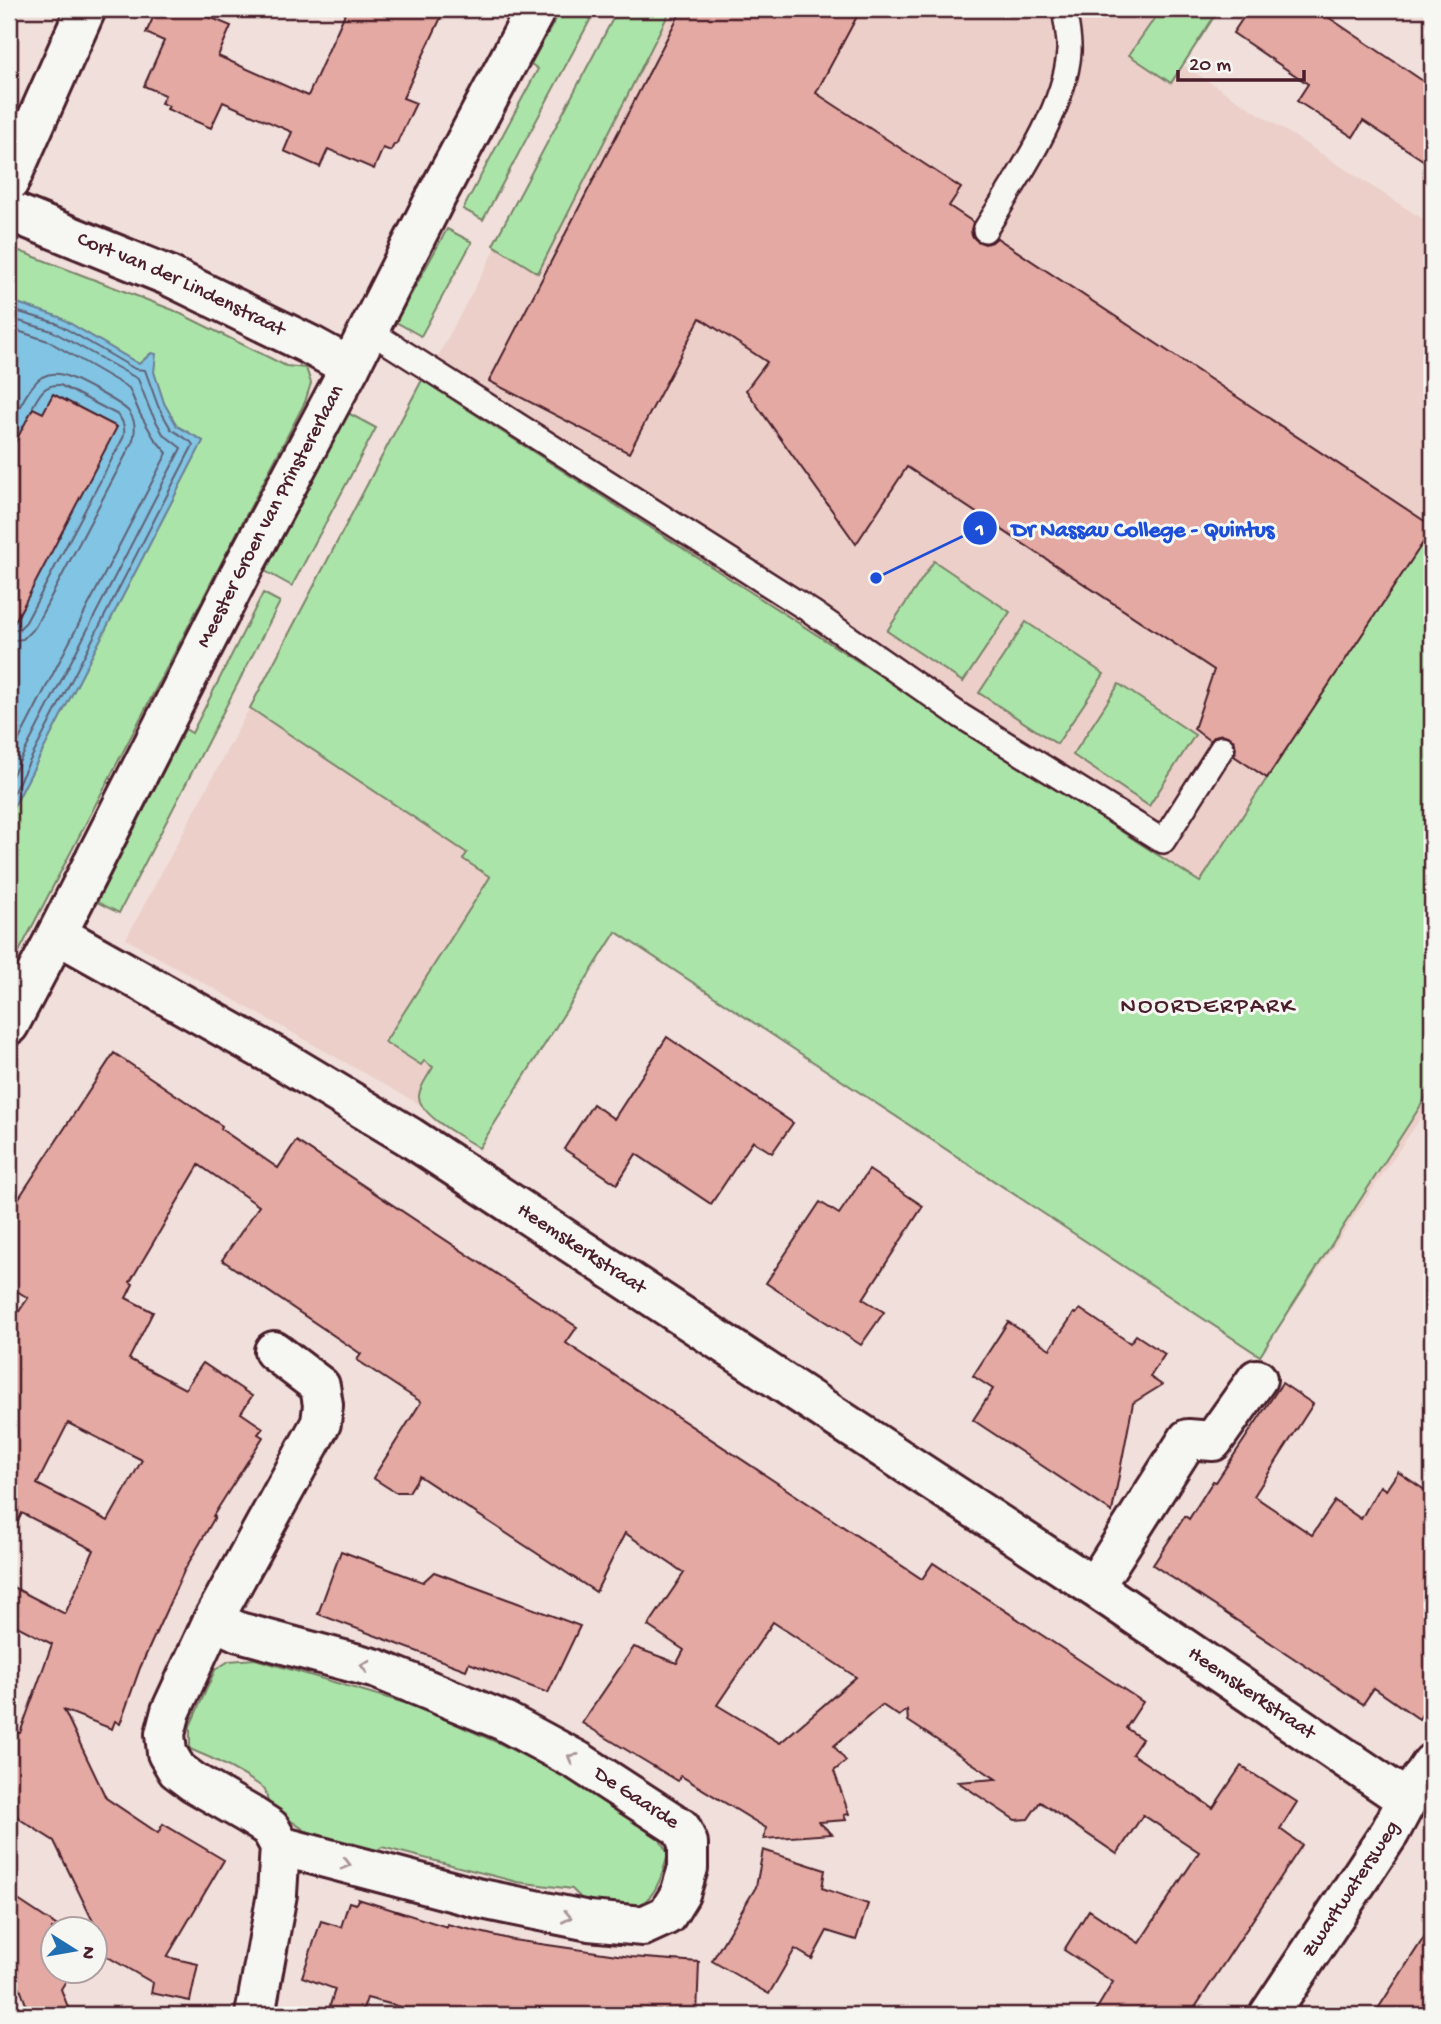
<svg xmlns="http://www.w3.org/2000/svg" width="1441" height="2024" viewBox="0 0 1441 2024" font-family="'Gochi Hand',sans-serif">
	<style>
		.built { fill: #eccfc9 }
		.green { fill: #abe4a8; stroke: #7a826a; stroke-width: 2 }
		.water { fill: #82c4e3; stroke: #6c8299; stroke-width: 2 }
		.lines { fill: none; stroke-linecap: round; stroke-linejoin: round }
		.shore { stroke: #606175; stroke-width: 2 }
		.building { fill: #e3a9a2; stroke: #4a1f2b; stroke-width: 2; fill-rule: evenodd }
		.service-casing { stroke: #4a1f2b; stroke-width: 28 }
		.minor-casing { stroke: #4a1f2b; stroke-width: 44 }
		.tertiary-casing { stroke: #4a1f2b; stroke-width: 44 }
		.service { stroke: #f6f6f2; stroke-width: 23 }
		.minor { stroke: #f6f6f2; stroke-width: 38 }
		.tertiary { stroke: #f6f6f2; stroke-width: 38 }
		.oneway { stroke: #a99598 }
		.labels { text-anchor: middle; dominant-baseline: central; stroke-width: 6; stroke-linejoin: round; paint-order: stroke }
		.street-label { font-size: 21px; fill: #4a1f2b; stroke: #f6f6f2 }
		.quarter-label { font-size: 24px; letter-spacing: 2px; fill: #4a1f2b; stroke: #f6f6f2 }
		.leader { fill: none; stroke: #1d4ed8; stroke-width: 2.5 }
		.callout-dot { fill: #1d4ed8; stroke: #f6f6f2; stroke-width: 2.5 }
		.mark-label { font-size: 21px; text-anchor: middle; font-weight: bold; fill: #fff }
		.callout-label { font-size: 23px; text-anchor: middle; font-weight: bold; fill: #1d4ed8; stroke: #f6f6f2; stroke-width: 6; stroke-linejoin: round; paint-order: stroke }
	</style>
	<rect width="100%" height="100%" fill="#f0dfda"/>
	<filter id="ink" filterUnits="userSpaceOnUse"><feTurbulence type="fractalNoise" baseFrequency=".0143" numOctaves="2"/><feDisplacementMap in="SourceGraphic" scale="14" xChannelSelector="R" yChannelSelector="G"/><feConvolveMatrix kernelMatrix="1 2 1 2 8 2 1 2 1" color-interpolation-filters="sRGB"/></filter>
	<g filter="url(#ink)">
		<!-- built -->
		<polygon class="built" points="624,9 1207,9 1175,60 1432,225 1432,1101 1260,1356 616,932 483,1140 126,939"/>
		<!-- green -->
		<g class="green">
			<polygon points="561,9 596,9 483,220 463,209 538,69 531,64"/>
			<polygon points="618,9 671,9 538,273 493,245"/>
			<polygon points="1161,9 1219,9 1171,83 1129,55"/>
			<polygon points="447,229 472,242 421,336 396,322"/>
			<polygon points="9,247 173,310 286,366 306,368 311,383 305,402 9,971 9,816 203,441 177,426 164,403 154,372 155,354 151,353 139,364 59,317 14,302 9,302"/>
			<path d="M 422,380 L 1200,882 L 1267,778 L 1432,529 L 1432,1088 L 1260,1356 L 616,932 L 479,1148 C 463,1137 421,1117 419,1097 C 418,1088 429,1075 433,1067 L 424,1061 L 421,1065 L 385,1042 L 490,877 L 463,859 L 467,853 L 250,708 Z"/>
			<polygon points="348,413 376,428 292,586 265,571"/>
			<polygon points="934,561 1010,612 963,682 887,631"/>
			<polygon points="263,593 280,602 119,913 97,902 185,729 192,733"/>
			<polygon points="1026,622 1104,674 1057,744 979,693"/>
			<polygon points="1119,684 1195,735 1149,806 1073,755"/>
			<path d="M 255,1659 L 415,1706 L 503,1745 L 587,1788 L 650,1828 L 660,1840 L 668,1854 C 653,1910 642,1910 589,1906 L 572,1889 L 517,1882 L 382,1847 L 367,1857 L 322,1836 L 306,1831 L 269,1806 L 265,1789 C 241,1772 217,1760 190,1749 L 190,1726 L 215,1670 L 229,1661 Z"/>
		</g>
		<!-- water -->
		<polygon class="water" points="9,302 14,302 59,317 139,364 152,353 156,354 154,372 164,403 177,426 203,441 9,816 9,620 109,429 55,400 9,478"/>
		<g class="lines">
			<!-- shore -->
			<g class="shore">
				<polyline points="9,309 56,323 135,369 145,370 158,406 171,429 191,442 193,445 9,801"/>
				<polyline points="9,318 52,331 138,379 150,410 163,434 181,448 9,782"/>
				<polyline points="9,328 48,341 129,388 140,414 154,438 167,453 9,759"/>
				<path d="M 9,426 C 17,413 29,385 42,377 C 48,374 56,373 63,375 C 74,378 122,403 129,412 C 136,421 136,432 132,443 L 35,627 L 23,639 L 9,641"/>
				<path d="M 12,631 L 20,628 L 26,622 L 123,438 C 126,429 124,422 118,415 L 60,385 C 44,384 40,394 33,406"/>
			</g>
		</g>
		<!-- building -->
		<g class="building">
			<polygon points="157,9 190,9 231,26 218,56 308,96 347,9 445,9 403,98 416,103 396,145 394,144 391,151 383,148 374,169 328,149 320,167 284,151 292,132 223,102 211,128 167,109 169,106 161,103 165,95 144,86 164,41 146,33"/>
			<polygon points="682,9 861,9 816,93 961,188 949,206 973,222 971,230 972,236 977,241 985,244 992,242 997,238 1432,526 1432,529 1267,778 1234,756 1236,748 1234,741 1230,737 1222,734 1215,736 1210,741 1194,729 1214,670 907,467 856,544 746,390 767,362 700,318 629,453 489,381"/>
			<polygon points="1249,9 1316,9 1432,87 1432,166 1363,121 1353,137 1297,101 1308,84 1233,33"/>
			<polygon points="53,394 117,427 9,633 9,454 33,408 43,413"/>
			<polygon points="667,1037 793,1123 772,1153 753,1141 711,1204 636,1154 617,1184 564,1149 593,1104 614,1119"/>
			<path d="M 114,1053 L 222,1126 L 221,1129 L 278,1168 L 296,1141 L 577,1327 L 566,1343 L 922,1579 L 933,1563 L 1143,1702 L 1126,1728 L 1142,1739 L 1132,1754 L 1213,1808 L 1241,1766 L 1297,1802 L 1280,1829 L 1302,1845 L 1190,2015 L 1093,2015 L 1113,1982 L 1064,1950 L 1089,1910 L 1139,1943 L 1199,1852 L 1143,1815 L 1117,1854 L 1040,1802 L 1028,1819 L 1015,1820 L 958,1782 L 996,1779 L 908,1721 L 907,1710 L 899,1716 L 882,1705 L 834,1746 L 846,1761 L 834,1771 L 849,1814 L 844,1815 L 846,1820 L 819,1822 L 832,1834 L 764,1839 L 766,1828 L 681,1776 L 678,1781 L 582,1723 L 634,1647 L 677,1663 L 684,1650 L 648,1626 L 684,1573 L 625,1533 L 596,1592 L 419,1476 L 409,1492 L 395,1492 L 373,1478 L 421,1402 L 357,1360 L 361,1354 L 222,1260 L 259,1206 L 199,1165 L 130,1282 L 133,1284 L 126,1298 L 153,1312 L 129,1359 L 185,1389 L 203,1363 L 252,1396 L 241,1413 L 263,1428 L 258,1434 L 263,1437 L 213,1516 L 215,1517 L 184,1571 L 140,1668 L 120,1724 L 115,1721 L 112,1729 L 64,1710 L 106,1798 L 158,1833 L 163,1824 L 224,1860 L 167,1957 L 198,1964 L 190,2001 L 151,1993 L 153,1983 L 94,1949 L 94,1942 L 104,1944 L 54,1841 L 21,1820 L 9,1809 L 9,1733 L 20,1733 L 52,1644 L 9,1622 L 9,1585 L 65,1614 L 94,1550 L 22,1513 L 9,1539 L 9,1326 L 28,1298 L 9,1286 L 9,1213 ZM 68,1423 L 142,1460 L 108,1521 L 37,1484 ZM 773,1622 L 856,1677 L 780,1743 L 717,1705 Z"/>
			<polygon points="869,1170 923,1206 863,1299 884,1312 861,1345 766,1283 820,1202 839,1214"/>
			<polygon points="1080,1309 1130,1343 1136,1335 1165,1354 1150,1377 1162,1385 1133,1403 1112,1512 973,1420 993,1389 973,1376 1008,1322 1050,1349 1074,1313 1076,1314"/>
			<polygon points="1282,1383 1313,1404 1254,1496 1312,1535 1335,1501 1361,1519 1380,1486 1386,1490 1398,1472 1432,1495 1432,1699 1419,1719 1374,1688 1363,1704 1153,1565 1185,1516 1189,1519 1213,1481 1216,1482"/>
			<polygon points="341,1551 423,1582 434,1572 580,1626 548,1693 469,1663 466,1670 318,1614"/>
			<polygon points="763,1850 825,1870 822,1888 868,1904 856,1940 827,1931 812,1959 795,1949 769,1994 712,1961 756,1887"/>
			<polygon points="9,1894 62,1929 52,1929 52,1971 72,1971 61,1989 71,2015 30,2015 9,1959"/>
			<polygon points="358,1899 447,1927 447,1924 513,1940 631,1957 699,1962 697,2015 432,2015 367,1998 361,2015 327,2015 335,1989 302,1977 321,1921 341,1927 349,1902 356,1904"/>
			<polygon points="1432,1925 1432,2015 1374,2015"/>
		</g>
		<g class="lines">
			<!-- service casing -->
			<g class="service-casing">
				<g id="service">
					<path d="M 985,230 C 1016,180 1065,110 1069,52 C 1070,38 1066,22 1064,9"/>
					<polyline points="368,330 812,612 961,716 1163,841 1222,748"/>
				</g>
			</g>
			<!-- minor casing -->
			<g class="minor-casing">
				<g id="minor">
					<polyline points="9,182 86,9"/>
					<path id="s1" d="M 9,211 L 167,275 L 310,345 L 350,367"/>
					<path id="s2" d="M 57,934 L 282,1060 L 410,1137 L 1094,1587 L 1407,1800"/>
					<polyline points="1094,1587 1188,1439 1213,1441 1257,1379"/>
					<path id="s3" d="M 213,1620 L 239,1632 L 377,1669 L 504,1721 L 578,1761 L 681,1828 L 688,1843 L 688,1868 L 680,1894 L 667,1915 L 643,1926 L 589,1921 L 477,1898 L 280,1846"/>
					<polyline points="255,2015 277,1894 280,1846 270,1828 250,1815 193,1782 177,1770 167,1753 165,1734 171,1711 213,1620 321,1423 323,1405 320,1386 274,1351"/>
					<path id="s4" d="M 1269,2015 L 1390,1832 L 1407,1800 L 1432,1763"/>
				</g>
			</g>
			<!-- tertiary casing -->
			<g class="tertiary-casing">
				<g id="tertiary">
					<path id="s5" d="M 9,1025 L 57,934 L 246,562 L 350,367 L 437,195 L 536,9"/>
				</g>
			</g>
			<!-- service -->
			<use href="#service" class="service"/>
			<!-- minor -->
			<use href="#minor" class="minor"/>
			<!-- tertiary -->
			<use href="#tertiary" class="tertiary"/>
		</g>
		<!-- one-way arrows -->
		<defs><path id="oneway-chevron" d="M-2-3.5L2.5 0L-2 3.5" fill="none" stroke-width="1.6" stroke-linecap="round" stroke-linejoin="round" transform="scale(1.75)"/></defs>
		<g class="oneway">
			<use href="#oneway-chevron" transform="translate(365 1666) rotate(-165)"/>
			<use href="#oneway-chevron" transform="translate(572 1758) rotate(-150)"/>
			<use href="#oneway-chevron" transform="translate(346 1864) rotate(15)"/>
			<use href="#oneway-chevron" transform="translate(567 1917) rotate(12)"/>
		</g>
	</g>
	<g class="labels">
		<!-- street labels -->
		<g class="street-label">
			<text stroke="none"><textPath href="#s1" startOffset="187">Cort van der Lindenstraat</textPath></text>
			<text stroke="none"><textPath href="#s5" startOffset="572">Meester Groen van Prinstererlaan</textPath></text>
			<text stroke="none"><textPath href="#s2" startOffset="612">Heemskerkstraat</textPath></text>
			<text stroke="none"><textPath href="#s2" startOffset="1416">Heemskerkstraat</textPath></text>
			<text stroke="none"><textPath href="#s3" startOffset="462">De Gaarde</textPath></text>
			<text stroke="none"><textPath href="#s4" startOffset="150">Zwartwatersweg</textPath></text>
		</g>
		<!-- quarter labels -->
		<g class="quarter-label">
			<text x="1208" y="1007">NOORDERPARK</text>
		</g>
	</g>
	<!-- callouts -->
	<path class="leader" d="M876 578L980 528"/>
	<g class="callout-dot">
		<circle cx="876" cy="578" r="7"/>
		<circle cx="980" cy="528" r="18"/>
	</g>
	<g class="mark-label">
		<text x="980" y="535">1</text>
	</g>
	<g class="callout-label">
		<text x="1143" y="536">Dr Nassau College - Quintus</text>
	</g>
	<!-- margin -->
	<rect width="1441" height="2024" fill="none" stroke="#f6f6f2" stroke-width="35"/>
	<rect x="18" y="18" width="1406" height="1989" fill="none" stroke="#4a1f2b" stroke-width="2.5" filter="url(#ink)"/>
	<!-- north arrow -->
	<g transform="translate(74 1950) rotate(101)"><circle r="33" fill="#f6f6f2" stroke="#b1a0a2" stroke-width="2"/>
	<path d="M0-5L12 26L0 18L-12 26Z" fill="#1f6fb2"/>
	<text y="-10" font-size="19" font-weight="bold" text-anchor="middle" fill="#4a1f2b">N</text>
	</g>
	<!-- scale -->
	<path d="M1178 70v10h126v-10" fill="none" stroke="#4a1f2b" stroke-width="3.5"/>
	<text x="1189" y="70" font-size="21" fill="#4a1f2b" stroke="#f6f6f2" stroke-width="5" paint-order="stroke">20 m</text>
</svg>
